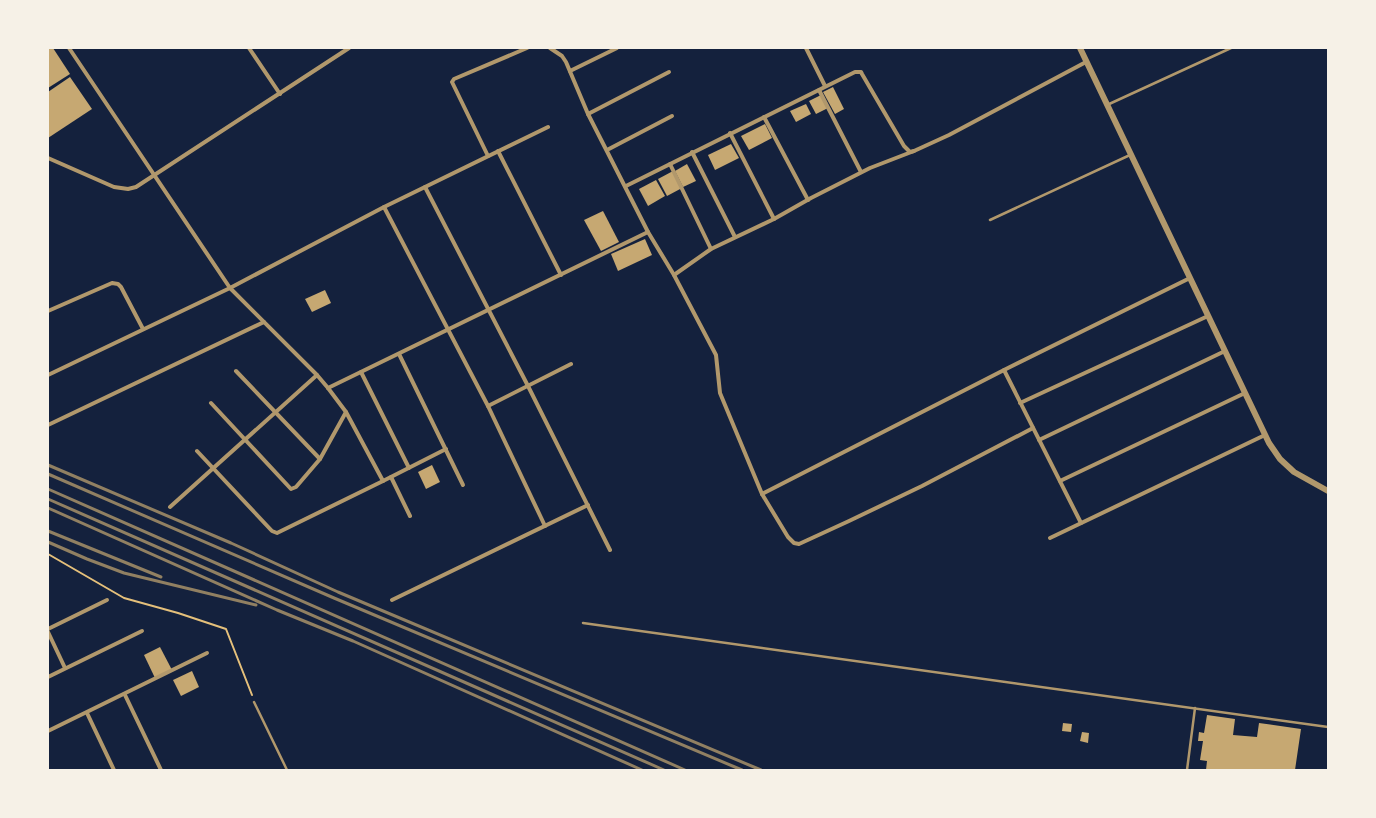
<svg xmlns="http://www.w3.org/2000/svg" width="1376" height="818" viewBox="0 0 1376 818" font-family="Signika,sans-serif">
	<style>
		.building { fill: #c6a872 }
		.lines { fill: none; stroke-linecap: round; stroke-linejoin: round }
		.path { stroke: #e5c07b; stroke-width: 2 }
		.service { stroke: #b1986c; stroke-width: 2.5 }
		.minor { stroke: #b1986c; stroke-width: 4 }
		.tertiary { stroke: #b1986c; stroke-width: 6 }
		.rail { stroke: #918062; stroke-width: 3 }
	</style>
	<rect width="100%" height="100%" fill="#14213d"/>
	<!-- building -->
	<g class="building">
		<polygon points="48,48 53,48 70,74 48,88"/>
		<polygon points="70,77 92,109 48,138 48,92"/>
		<polygon points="833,87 844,109 835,114 823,92"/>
		<polygon points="821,95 828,108 816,114 809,101"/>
		<polygon points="806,104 811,114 796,122 790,111"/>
		<polygon points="765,124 772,138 749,150 741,136"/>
		<polygon points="731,144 739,158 715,170 708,155"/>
		<polygon points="687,164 696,181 683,187 675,171"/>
		<polygon points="673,171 682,188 667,196 658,179"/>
		<polygon points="656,180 665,196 648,206 639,189"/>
		<polygon points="603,211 619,242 601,251 584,220"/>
		<polygon points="645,239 652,255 618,271 611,254"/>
		<polygon points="325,290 331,303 312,312 305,299"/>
		<polygon points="432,465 440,482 426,489 418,472"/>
		<polygon points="160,647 172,670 155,678 144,655"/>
		<polygon points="192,671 199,687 181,696 173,680"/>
		<polygon points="1207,715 1235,719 1233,735 1257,737 1259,723 1301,729 1295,770 1206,770 1207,761 1200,760 1203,741 1198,741 1199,732 1204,733"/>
		<polygon points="1063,723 1072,724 1071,732 1062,731"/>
		<polygon points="1082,732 1089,733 1088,743 1080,741"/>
	</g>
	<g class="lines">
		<!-- path -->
		<polyline class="path" points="48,554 124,598 178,613 226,629 252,695"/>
		<!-- service -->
		<g class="service">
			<polyline points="1107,105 1231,48"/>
			<polyline points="990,220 1130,155"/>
			<polyline points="583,623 1328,727"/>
			<polyline points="254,702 287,770"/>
			<polyline points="1187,770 1195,708"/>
		</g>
		<!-- minor -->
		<g class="minor">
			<polyline points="69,48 230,288 317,375 328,388 346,412 383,481"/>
			<polyline points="249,48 280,94"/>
			<polyline points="550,48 562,56 566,62 588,114 648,232 674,275"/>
			<polyline points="806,48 825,86"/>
			<polyline points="570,71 617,48"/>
			<polyline points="819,90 861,172"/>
			<polyline points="588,114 669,72"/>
			<polyline points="764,117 808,200"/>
			<polyline points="730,133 774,219"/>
			<polyline points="607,150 672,116"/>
			<polyline points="498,151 561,275"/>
			<polyline points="914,151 870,168 811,198 774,219 711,249 674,275 716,355 720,393 762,494 788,537 794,543 799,544 849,521 922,486 1033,428"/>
			<polyline points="692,152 735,237"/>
			<polyline points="488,156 452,82 454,79 527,48"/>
			<polyline points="48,158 114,187 128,189 136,187 349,48"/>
			<polyline points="670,164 711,249"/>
			<polyline points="626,186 855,72 861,72 862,74 904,146 910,152 914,151 949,135 1086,62"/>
			<polyline points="425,187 528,386 610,550"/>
			<polyline points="384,207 488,406 545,526"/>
			<polyline points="48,311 112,283 118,284 121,287 143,329"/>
			<polyline points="399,354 463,485"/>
			<polyline points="1004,370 1081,523"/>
			<polyline points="236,371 320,459"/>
			<polyline points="361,372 409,468"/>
			<polyline points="48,375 230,288 384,207 548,127"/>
			<polyline points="328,388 648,232"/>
			<polyline points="211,403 291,489 296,487 320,459 346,412"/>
			<polyline points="1020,403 1208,316"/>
			<polyline points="488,406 571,364"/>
			<polyline points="48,425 264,322"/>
			<polyline points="1039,440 1225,351"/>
			<polyline points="197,451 272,531 277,533 383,481 446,449"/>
			<polyline points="391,477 410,516"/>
			<polyline points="1060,481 1245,393"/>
			<polyline points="762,494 1004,370 1190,278"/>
			<polyline points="170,507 317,375"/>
			<polyline points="1050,538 1265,435"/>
			<polyline points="392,600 588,505"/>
			<polyline points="48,629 107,600"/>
			<polyline points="48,632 65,668"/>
			<polyline points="48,677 142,631"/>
			<polyline points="125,695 161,770"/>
			<polyline points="87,713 114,770"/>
			<polyline points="48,731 207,653"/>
		</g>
		<!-- tertiary -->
		<polyline class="tertiary" points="1080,48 1269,443 1280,459 1294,472 1328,491"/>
		<!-- rail -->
		<g class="rail">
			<polyline points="48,465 231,543 338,592 761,770"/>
			<polyline points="48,474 334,598 742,770"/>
			<polyline points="48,489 685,770"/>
			<polyline points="48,499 664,770"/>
			<polyline points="48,508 277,610 353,641 642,770"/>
			<polyline points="48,531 161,577"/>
			<polyline points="48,542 87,559 124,573 256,605"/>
		</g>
	</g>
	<!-- border -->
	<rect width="1376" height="818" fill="none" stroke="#f6f1e7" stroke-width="98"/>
</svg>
